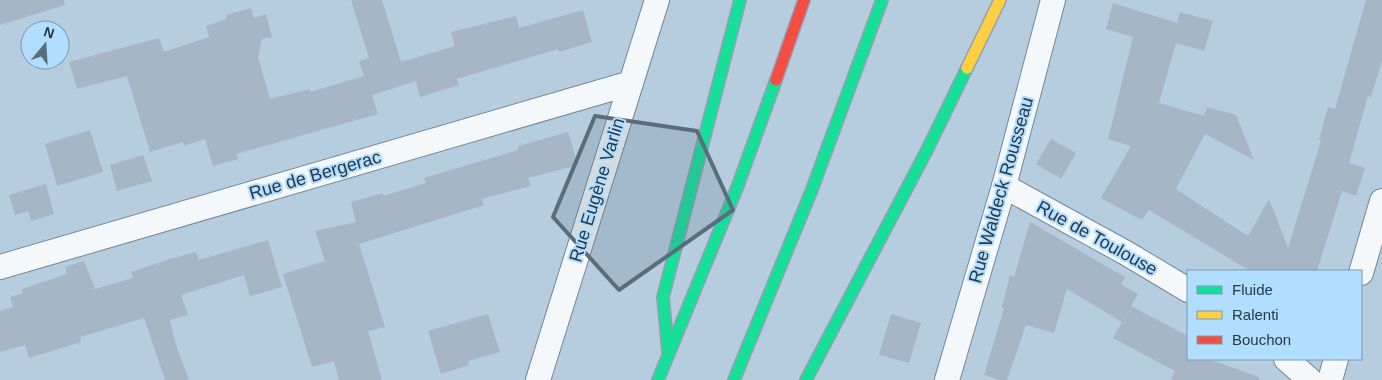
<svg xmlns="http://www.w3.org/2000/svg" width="1382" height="380" viewBox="0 0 1382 380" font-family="Arial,sans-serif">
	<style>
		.building { fill: #a6b6c6 }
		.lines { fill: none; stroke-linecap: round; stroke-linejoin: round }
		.street-casing { stroke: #768896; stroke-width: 26 }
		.fast-casing { stroke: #979eb4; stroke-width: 14 }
		.slow-casing { stroke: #979eb4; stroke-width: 14 }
		.jam-casing { stroke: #979eb4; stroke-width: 14 }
		.street { stroke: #f4f8fa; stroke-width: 24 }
		.fast { stroke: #16e098; stroke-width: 11 }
		.slow { stroke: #ffcf43; stroke-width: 11 }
		.jam { stroke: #f24e42; stroke-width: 11 }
		.marked { fill: #5a6d7c; fill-opacity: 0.2; stroke: #5a6d7c; stroke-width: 4; stroke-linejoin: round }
		.labels { text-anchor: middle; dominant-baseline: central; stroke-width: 4; stroke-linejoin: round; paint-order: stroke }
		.street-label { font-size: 18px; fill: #283946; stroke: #b1ddfe }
	</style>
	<rect width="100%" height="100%" fill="#b6cde0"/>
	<!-- building -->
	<g class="building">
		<polygon points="0,0 64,0 65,5 0,25"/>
		<polygon points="351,0 382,0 401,62 455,46 451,32 516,16 519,28 583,10 592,42 559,52 558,49 457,79 459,85 420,97 416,81 372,95 378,114 236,154 238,159 213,166 205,139 184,146 183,142 150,152 127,76 77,89 69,62 159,38 164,52 209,37 206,26 227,19 226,15 251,8 254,18 266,14 272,37 262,39 258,57 270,99 310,89 310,92 364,76 359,61 369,58"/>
		<polygon points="1366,0 1382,0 1382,61 1371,97 1368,96 1349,163 1365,168 1356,196 1342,191 1317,271 1250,271 1149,210 1142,220 1101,198 1131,146 1108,139 1133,37 1106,29 1113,3 1177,23 1180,12 1213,21 1204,51 1176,43 1159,103 1204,116 1207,107 1236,115 1254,160 1205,134 1176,189 1248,236 1269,199 1288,248 1321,141 1319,140 1328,107 1335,109"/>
		<polygon points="90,130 103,172 57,186 45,144"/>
		<polygon points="568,132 578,165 528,178 531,186 482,199 484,205 359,244 385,327 368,331 382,380 339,380 334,361 312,367 283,274 325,261 315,231 356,222 351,202 383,193 383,196 426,183 424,178 518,150 518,146"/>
		<polygon points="1051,139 1076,153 1061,179 1036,164"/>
		<polygon points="143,155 152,181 117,191 110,165"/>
		<polygon points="46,184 54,214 31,221 28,211 15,215 9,195"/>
		<polygon points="1030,222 1125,277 1121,284 1138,294 1122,322 1067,289 1054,333 1026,325 1007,380 1000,380 984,375 1004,308 1002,307 1010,275 1014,277"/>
		<polygon points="268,240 282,287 250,296 244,275 181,295 188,315 170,320 175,342 189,380 165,380 144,318 80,337 81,342 29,358 25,345 0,352 0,311 13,307 10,297 23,293 22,289 67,274 65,267 84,261 95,289 133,278 131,272 170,259 196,252 199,260"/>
		<polygon points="1131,306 1188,336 1188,359 1208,359 1259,377 1259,380 1171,380 1175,371 1113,338"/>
		<polygon points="488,314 500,352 468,361 469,365 441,374 428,331"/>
		<polygon points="891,314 921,323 909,363 879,355"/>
	</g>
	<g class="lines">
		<!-- street casing -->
		<g class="street-casing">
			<g id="street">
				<polyline points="1004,186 1126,253 1188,290"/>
				<polyline points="0,267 631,83"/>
				<polyline points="1361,273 1382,201"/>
				<polyline points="1286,359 1310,380"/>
				<polyline points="538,380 657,0"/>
				<polyline points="947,380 1004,186 1053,0"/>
				<polyline points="1330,380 1336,359"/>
			</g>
		</g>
		<!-- fast casing -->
		<g class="fast-casing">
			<g id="fast">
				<polyline points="668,351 663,297 740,0"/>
				<polyline points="658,380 737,188 776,80"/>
				<polyline points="734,380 811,192 882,0"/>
				<polyline points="806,380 927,150 967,68"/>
			</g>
		</g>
		<!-- slow casing -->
		<g class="slow-casing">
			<polyline id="slow" points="967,68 1000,0"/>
		</g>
		<!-- jam casing -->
		<g class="jam-casing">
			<polyline id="jam" points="776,80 804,0"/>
		</g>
		<!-- street -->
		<use href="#street" class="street"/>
		<!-- fast -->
		<use href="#fast" class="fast"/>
		<!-- slow -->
		<use href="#slow" class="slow"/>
		<!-- jam -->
		<use href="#jam" class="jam"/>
	</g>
	<!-- marked area -->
	<path class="marked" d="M 595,116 L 697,131 L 733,210 L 619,290 L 553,217 Z"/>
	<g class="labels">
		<!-- street labels -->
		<g class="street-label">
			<text transform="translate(315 175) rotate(-16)">Rue de Bergerac</text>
			<text transform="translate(597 190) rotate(-73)">Rue Eugène Varlin</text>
			<text transform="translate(1001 190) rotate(-74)">Rue Waldeck Rousseau</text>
			<text transform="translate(1097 238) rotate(29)">Rue de Toulouse</text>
		</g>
	</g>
	<!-- legend -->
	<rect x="1187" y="270" width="175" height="90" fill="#b1ddfe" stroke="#7a9bb4"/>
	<rect x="1197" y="286" width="25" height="8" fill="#16e098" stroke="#7a9bb4"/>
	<text x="1232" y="295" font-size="15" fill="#283946">Fluide</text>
	<rect x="1197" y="311" width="25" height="8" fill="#ffcf43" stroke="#7a9bb4"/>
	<text x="1232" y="320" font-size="15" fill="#283946">Ralenti</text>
	<rect x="1197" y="336" width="25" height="8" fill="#f24e42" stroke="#7a9bb4"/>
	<text x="1232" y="345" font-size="15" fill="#283946">Bouchon</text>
	<!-- north arrow -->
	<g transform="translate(45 45) rotate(18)"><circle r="24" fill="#b1ddfe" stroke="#7a9bb4"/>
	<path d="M0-4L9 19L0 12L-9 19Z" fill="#5a6d7c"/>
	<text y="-8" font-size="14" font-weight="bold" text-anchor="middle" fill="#283946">N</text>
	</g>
</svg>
